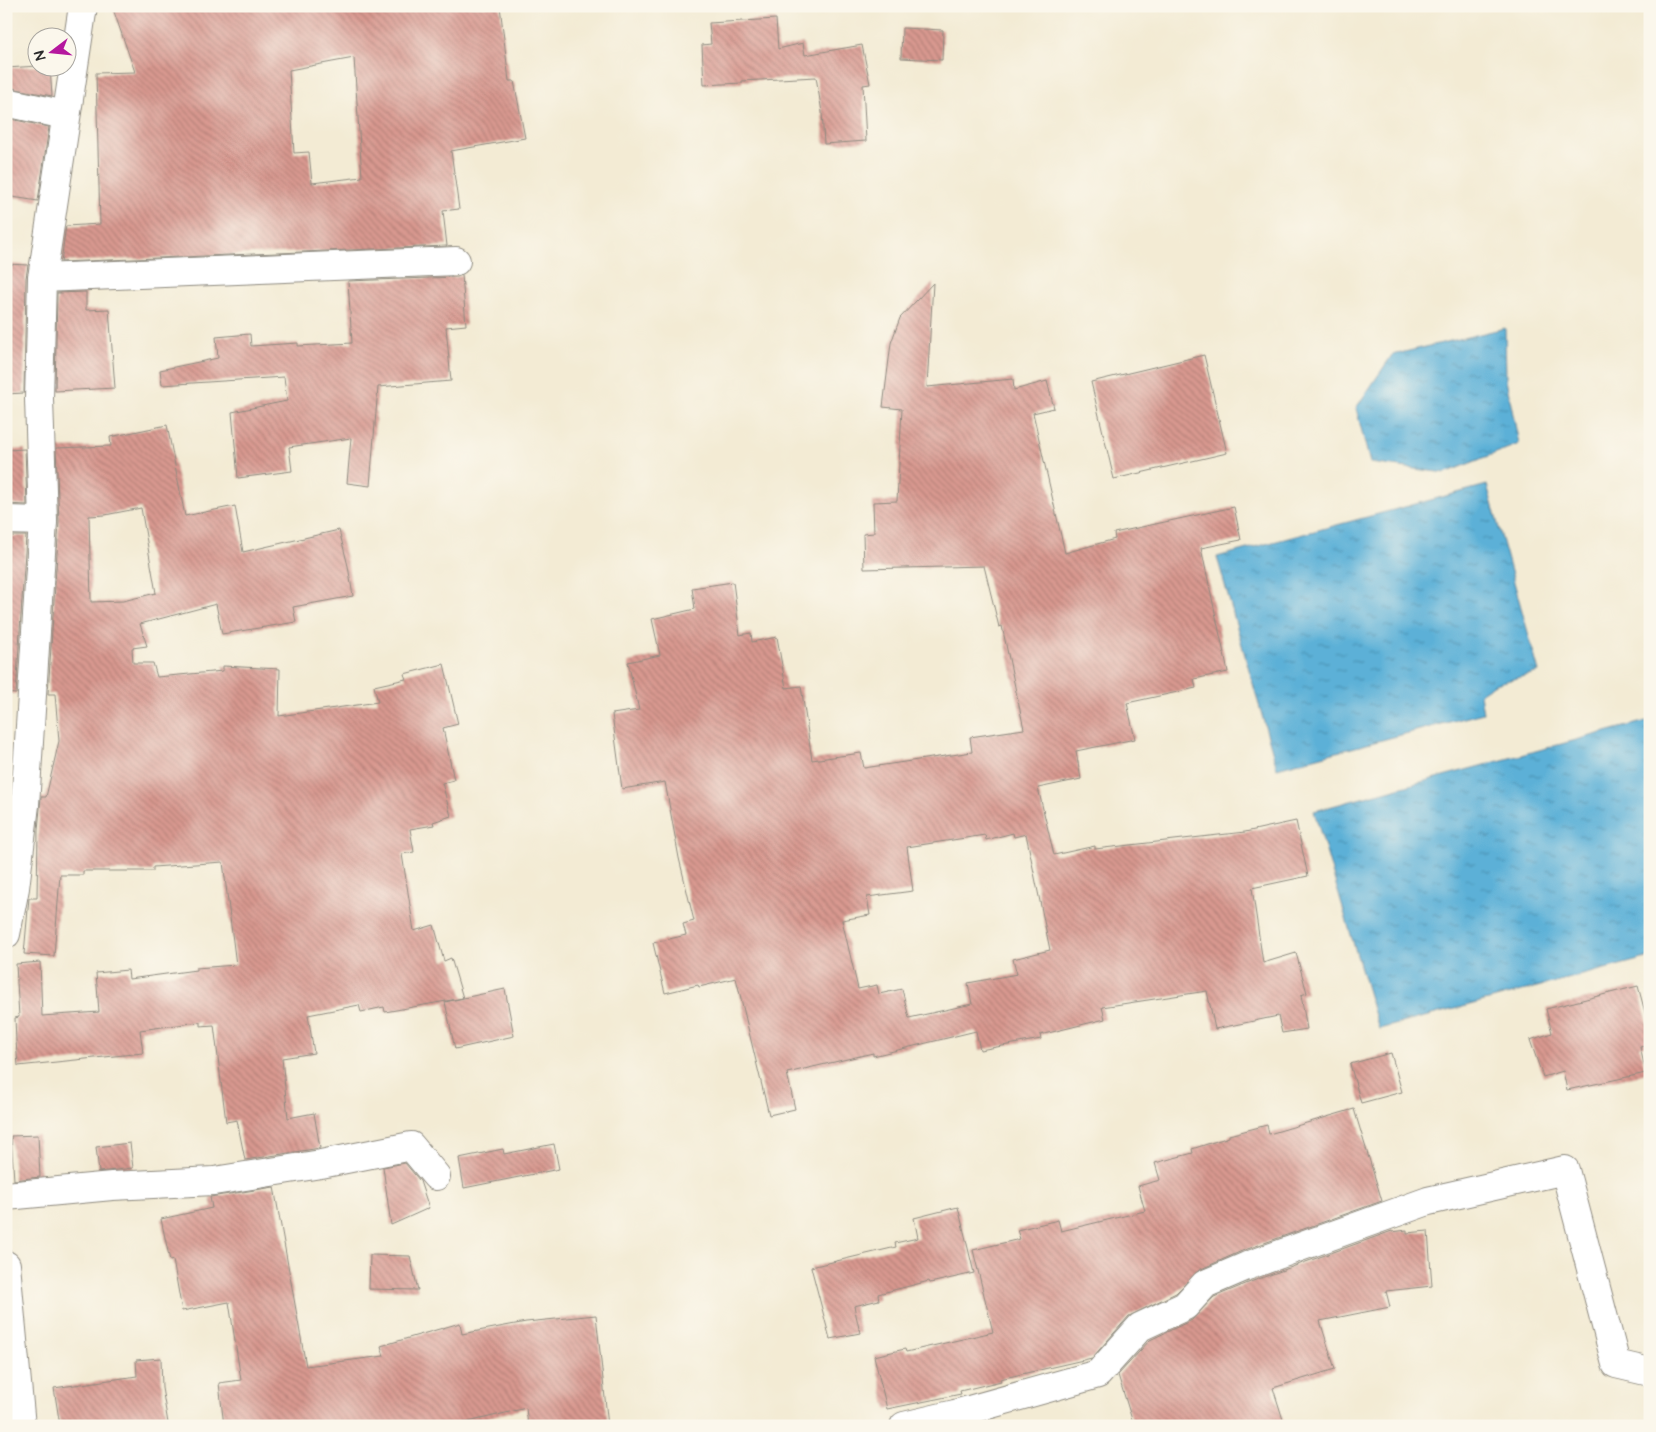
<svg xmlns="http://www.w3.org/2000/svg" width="1656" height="1432" viewBox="0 0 1656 1432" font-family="'Architects Daughter',sans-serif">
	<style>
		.water { fill: url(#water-ripples); stroke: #436e81 }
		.building { fill: url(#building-back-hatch); fill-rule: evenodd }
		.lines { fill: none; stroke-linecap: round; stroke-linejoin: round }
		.minor-casing { stroke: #8f8b80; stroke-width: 30 }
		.minor { stroke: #fff; stroke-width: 28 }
	</style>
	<defs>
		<pattern id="water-ripples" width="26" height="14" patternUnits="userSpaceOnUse" patternTransform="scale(1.25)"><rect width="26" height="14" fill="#5bb0d7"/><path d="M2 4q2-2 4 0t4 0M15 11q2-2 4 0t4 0" fill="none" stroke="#4b8faf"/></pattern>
		<pattern id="building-back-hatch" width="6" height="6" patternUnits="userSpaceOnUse" patternTransform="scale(1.25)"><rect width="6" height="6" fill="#d99990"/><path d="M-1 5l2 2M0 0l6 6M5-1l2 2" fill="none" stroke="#b07d76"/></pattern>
	</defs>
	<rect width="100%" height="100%" fill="#fbf7ec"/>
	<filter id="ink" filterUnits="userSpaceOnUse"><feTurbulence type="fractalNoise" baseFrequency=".02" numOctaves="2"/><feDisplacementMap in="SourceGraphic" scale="10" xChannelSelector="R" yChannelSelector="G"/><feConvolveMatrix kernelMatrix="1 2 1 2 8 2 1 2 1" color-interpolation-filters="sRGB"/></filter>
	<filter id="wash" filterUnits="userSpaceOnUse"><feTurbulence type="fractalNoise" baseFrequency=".0096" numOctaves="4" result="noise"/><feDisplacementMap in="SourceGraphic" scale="20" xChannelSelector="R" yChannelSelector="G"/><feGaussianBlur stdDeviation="1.12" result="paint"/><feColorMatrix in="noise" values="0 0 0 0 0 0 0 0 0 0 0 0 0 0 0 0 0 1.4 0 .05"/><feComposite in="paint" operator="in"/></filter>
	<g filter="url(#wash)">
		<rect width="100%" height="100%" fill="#f3ebd4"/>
		<!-- water -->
		<g class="water">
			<polygon points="1505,328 1506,380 1519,444 1445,473 1370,463 1356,408 1392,355"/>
			<polygon points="1487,485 1539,672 1495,684 1480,694 1483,713 1277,768 1217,557"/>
			<polygon points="1650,720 1650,957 1379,1029 1314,811"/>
		</g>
		<g id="blocks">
			<!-- building -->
			<g class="building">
				<path d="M 112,6 L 500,6 L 509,81 L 514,81 L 525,138 L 451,151 L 459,209 L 443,211 L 447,246 L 61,262 L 66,226 L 100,224 L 96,73 L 135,72 ZM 354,58 L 362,177 L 312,183 L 309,152 L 294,153 L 289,70 Z"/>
				<polygon points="776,19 778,49 803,43 805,55 862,45 870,84 863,85 866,141 824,144 822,112 816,77 742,81 742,83 704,85 702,45 711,44 709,23"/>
				<polygon points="902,28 943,30 942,60 901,58"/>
				<polygon points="38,66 38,68 50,68 52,96 6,87 6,68"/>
				<polygon points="6,118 49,127 38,201 6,196"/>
				<polygon points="6,264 28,265 26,278 24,393 6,394"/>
				<polygon points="462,275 466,325 446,327 451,381 378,387 370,486 347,483 351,438 289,447 292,471 238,478 232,412 287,401 284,377 162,385 160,370 218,358 216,337 250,334 251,346 298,343 298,346 352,343 348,281 457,277"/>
				<path d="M 933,283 L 927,387 L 1013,379 L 1014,390 L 1047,381 L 1054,408 L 1033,413 L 1065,553 L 1115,539 L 1114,533 L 1234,507 L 1241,540 L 1201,548 L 1228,672 L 1194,679 L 1196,688 L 1127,703 L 1135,739 L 1076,751 L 1081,779 L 1038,788 L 1054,855 L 1095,846 L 1095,849 L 1245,832 L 1296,821 L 1308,876 L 1252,888 L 1263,963 L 1296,953 L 1307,993 L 1301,995 L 1307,1029 L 1282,1033 L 1278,1016 L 1215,1029 L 1207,991 L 1102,1007 L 1105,1019 L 1040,1035 L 1041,1039 L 980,1050 L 976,1031 L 873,1056 L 873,1053 L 787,1073 L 795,1109 L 769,1115 L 736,978 L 699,987 L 698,985 L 665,993 L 653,943 L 686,935 L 683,924 L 694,921 L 679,858 L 665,782 L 622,789 L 612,714 L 639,710 L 628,662 L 660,655 L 652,619 L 695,609 L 692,588 L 733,582 L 740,635 L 751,633 L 752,642 L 777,637 L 786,688 L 801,686 L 812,760 L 861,753 L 864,768 L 972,752 L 970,737 L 1024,729 L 1002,626 L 999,627 L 984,566 L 864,569 L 863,534 L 874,533 L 873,502 L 897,501 L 902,409 L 883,407 L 891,343 L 900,318 ZM 1013,833 L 1014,837 L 1026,834 L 1050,950 L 1013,959 L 1017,974 L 968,983 L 972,1004 L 909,1018 L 902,989 L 879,994 L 877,985 L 858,989 L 842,920 L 870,915 L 867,897 L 913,891 L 907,847 L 985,835 L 986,840 Z"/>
				<polygon points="86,292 86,310 109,309 115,388 55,391 57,293"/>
				<polygon points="1204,355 1227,453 1114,479 1091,382"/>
				<path d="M 167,425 L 185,516 L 235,506 L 243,552 L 339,530 L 348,566 L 353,596 L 293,607 L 296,622 L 222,634 L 216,604 L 140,624 L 147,646 L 132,648 L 133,663 L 153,663 L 157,677 L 223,671 L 223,666 L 280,669 L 279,716 L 378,702 L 374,686 L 406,679 L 404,674 L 444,664 L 458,724 L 443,728 L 454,780 L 442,783 L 451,816 L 433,822 L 434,825 L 410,829 L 414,852 L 402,854 L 414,931 L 434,925 L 444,961 L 451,958 L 463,998 L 385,1012 L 384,1007 L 361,1012 L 359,1005 L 308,1015 L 314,1053 L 282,1058 L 288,1118 L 314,1113 L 320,1148 L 245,1160 L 237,1120 L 226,1122 L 214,1025 L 200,1026 L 200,1022 L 140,1030 L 143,1053 L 18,1066 L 16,1041 L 15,1018 L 19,1017 L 16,964 L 40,962 L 42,1016 L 99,1012 L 96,973 L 128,970 L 129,979 L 196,970 L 196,968 L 236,965 L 223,862 L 153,867 L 153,871 L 83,871 L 83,875 L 60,875 L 54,956 L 24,954 L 29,898 L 37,898 L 38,830 L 41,797 L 46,797 L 59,741 L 55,694 L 48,694 L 59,522 L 56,448 L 111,446 L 110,437 ZM 141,508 L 156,593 L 123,601 L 91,602 L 89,516 L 105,515 Z"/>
				<polygon points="25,449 27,505 6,504 6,450"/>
				<polygon points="8,536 26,536 16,694 6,693 6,566"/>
				<polygon points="1638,986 1650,1031 1650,1045 1640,1047 1646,1073 1567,1090 1563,1071 1543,1077 1530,1040 1552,1033 1546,1009"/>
				<polygon points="505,989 514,1036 455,1049 445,1002"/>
				<polygon points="1391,1053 1402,1092 1361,1103 1350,1064"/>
				<polygon points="1354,1109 1382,1201 1242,1251 1199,1270 1176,1293 1129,1316 1092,1358 1000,1379 1001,1381 960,1391 961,1394 887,1409 874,1356 905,1349 906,1352 993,1332 973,1250 1020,1239 1017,1230 1058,1220 1061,1231 1145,1211 1138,1186 1160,1180 1155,1163 1193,1153 1192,1149 1229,1137 1229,1135 1267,1125 1269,1134"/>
				<polygon points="38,1135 40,1177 14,1180 11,1136"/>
				<polygon points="130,1143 133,1168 99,1172 96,1147"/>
				<polygon points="554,1144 559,1169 464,1188 459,1158 503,1149 504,1154"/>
				<polygon points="405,1163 420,1181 429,1208 391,1225 383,1167"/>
				<polygon points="274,1187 306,1366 384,1356 381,1346 460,1323 462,1334 526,1322 596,1315 608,1426 528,1426 526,1408 452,1426 224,1426 219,1383 241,1380 229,1302 182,1311 173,1260 170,1261 161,1219 212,1208 210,1197"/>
				<polygon points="958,1207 974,1273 930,1283 929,1281 878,1294 879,1300 854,1306 860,1333 830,1339 811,1267 896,1247 895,1243 918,1238 914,1218"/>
				<polygon points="1407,1230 1407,1233 1428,1231 1432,1286 1386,1291 1390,1307 1320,1321 1335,1369 1273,1388 1285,1426 1134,1426 1118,1375 1150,1340 1192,1320 1214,1297 1253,1281 1392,1231 1392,1232"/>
				<polygon points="370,1255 410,1256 418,1290 369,1289"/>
				<polygon points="161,1358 162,1388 168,1423 149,1426 60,1426 54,1388 137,1376 136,1360"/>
			</g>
		</g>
	</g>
	<g filter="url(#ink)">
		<use href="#blocks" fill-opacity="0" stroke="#8f8b80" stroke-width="1"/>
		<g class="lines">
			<!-- minor casing -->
			<g class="minor-casing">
				<g id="minor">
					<polyline points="6,102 65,115"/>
					<polyline points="42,278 456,261"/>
					<polyline points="6,520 43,521"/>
					<polyline points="6,934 15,888 25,805 43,521 39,399 42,278 83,6"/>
					<polyline points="6,1196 112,1186 214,1181 321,1164 411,1146 436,1176"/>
					<polyline points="6,1265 21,1426"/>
					<polyline points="904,1426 955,1414 1098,1374 1140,1327 1185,1306 1205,1284 1247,1266 1428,1201 1565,1170 1616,1364 1650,1372"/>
				</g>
			</g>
			<!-- minor -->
			<use href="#minor" class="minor"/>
		</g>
	</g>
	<!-- margin -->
	<rect width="1656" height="1432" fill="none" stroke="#fbf7ec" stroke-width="25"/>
	<!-- north arrow -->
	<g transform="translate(52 52) rotate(254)"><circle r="24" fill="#fbf7ec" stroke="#a8a59f"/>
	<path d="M0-4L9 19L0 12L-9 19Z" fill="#b5179e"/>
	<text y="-8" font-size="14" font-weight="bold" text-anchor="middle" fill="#2b2b2b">N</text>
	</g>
</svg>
